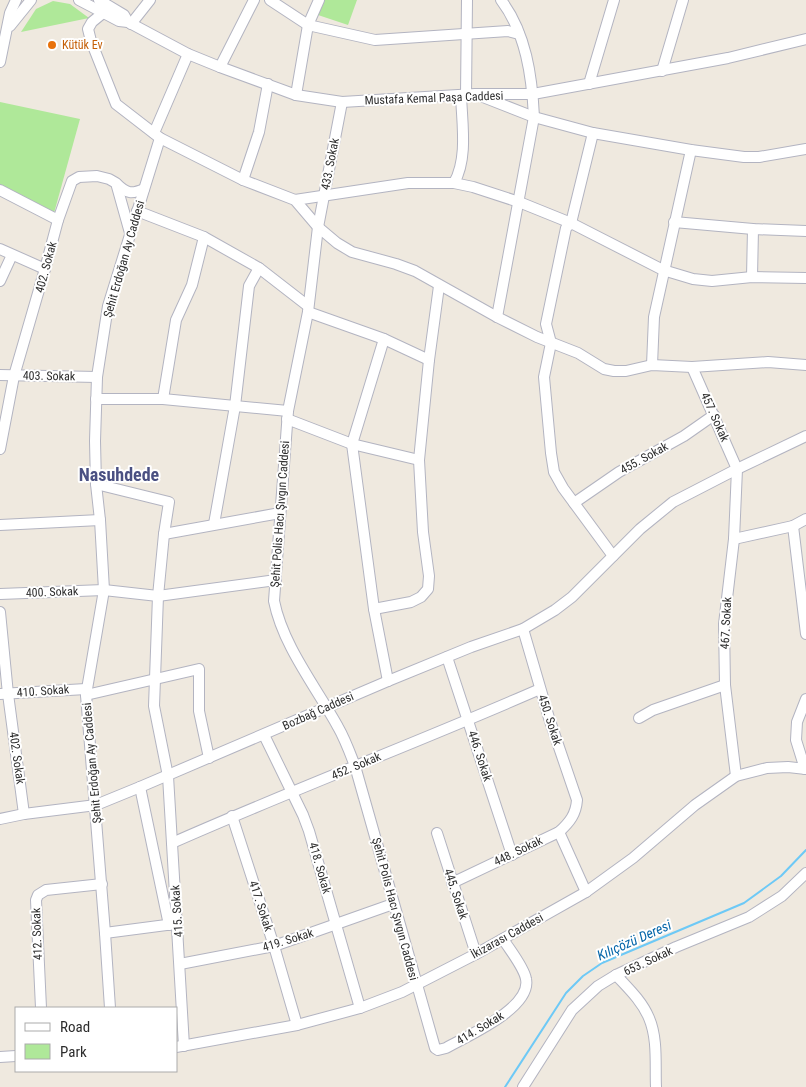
<svg xmlns="http://www.w3.org/2000/svg" width="806" height="1087" viewBox="0 0 806 1087" font-family="'Roboto Condensed',sans-serif">
	<style>
		.green { fill: #afe899 }
		.lines { fill: none; stroke-linecap: round; stroke-linejoin: round }
		.stream { stroke: #6dc9f6; stroke-width: 2 }
		.minor-casing { stroke: #b3b4c1; stroke-width: 12 }
		.minor { stroke: #fff; stroke-width: 10 }
		.food-dot { fill: #e8710a; stroke: #fff; stroke-width: 2 }
		.labels { text-anchor: middle; dominant-baseline: central; stroke-width: 4; stroke-linejoin: round; paint-order: stroke }
		.food-label { font-size: 12px; fill: #c56008; stroke: #fff; text-anchor: start }
		.street-label { font-size: 12px; fill: #2d2d2d; stroke: #fff }
		.water-label { font-size: 14px; font-style: italic; fill: #0566a9; stroke: #fff }
		.district-label { font-size: 18px; font-weight: bold; fill: #4a5082; stroke: #fff }
	</style>
	<rect width="100%" height="100%" fill="#efe9df"/>
	<!-- green -->
	<g class="green">
		<polygon points="323,0 357,0 348,25 318,15"/>
		<polygon points="53,1 70,4 89,18 21,32 36,9"/>
		<polygon points="0,102 80,119 54,213 0,186"/>
	</g>
	<g class="lines">
		<!-- stream -->
		<polyline class="stream" points="505,1087 566,993 583,976 602,963 744,903 781,876 806,850"/>
		<!-- minor casing -->
		<g class="minor-casing">
			<g id="minor">
				<polyline points="79,0 119,21 128,22 188,54 220,67 296,95 342,102 475,94 533,94 728,58 806,39"/>
				<polyline points="99,0 124,15 128,22"/>
				<polyline points="270,0 308,25 375,40 508,31 519,34"/>
				<polyline points="103,13 92,22 88,29 91,41 116,104 160,138 243,180 295,200 318,227 337,243 352,252 396,264 415,271 497,317 537,337 578,353 604,369 614,371 626,371 652,365 692,367 768,362 806,365"/>
				<polyline points="131,24 150,0"/>
				<polyline points="10,26 31,0"/>
				<polyline points="0,62 10,13 16,0"/>
				<polyline points="220,67 254,0"/>
				<polyline points="662,71 683,0"/>
				<polyline points="589,84 614,0"/>
				<polyline points="296,95 308,25 319,0"/>
				<polyline points="466,95 467,0"/>
				<polyline points="483,97 534,117 593,133 691,150 744,157 759,157 806,149"/>
				<path d="M 342,102 L 318,227 L 308,312 L 288,411 L 274,601 C 283,646 316,687 338,727 C 345,739 350,753 355,766 L 435,1048 L 438,1050 L 446,1048 C 467,1036 532,1008 526,979 C 524,967 509,949 503,939"/>
				<polyline points="154,133 188,54"/>
				<polyline points="593,133 571,223 566,228 546,324 551,343 544,377 551,453 554,472 563,488 613,556"/>
				<polyline points="243,180 259,132 268,84"/>
				<path d="M 454,183 C 468,158 462,124 461,95"/>
				<path d="M 117,184 C 127,194 132,194 144,189"/>
				<polyline points="0,190 58,220"/>
				<polyline points="295,200 408,183 454,183 473,187 519,202 571,223 663,270 693,279 712,281 752,277 806,278"/>
				<polyline points="137,211 204,237 259,268 308,306"/>
				<polyline points="674,222 753,229 806,231"/>
				<polyline points="0,249 45,269"/>
				<polyline points="752,277 753,229"/>
				<polyline points="0,281 12,255"/>
				<polyline points="308,312 384,339 429,360"/>
				<path d="M 497,317 L 534,117 C 532,76 526,33 501,0"/>
				<polyline points="384,339 352,444 374,609 388,681"/>
				<polyline points="652,365 654,317 691,150"/>
				<polyline points="692,367 737,469 734,539 724,624 725,685 736,776"/>
				<polyline points="0,375 97,377"/>
				<polyline points="96,399 163,399 288,411"/>
				<polyline points="163,399 176,320 192,285 204,237"/>
				<polyline points="287,419 352,444 419,460"/>
				<polyline points="0,449 14,376 45,269 58,220 72,181 79,177 97,176 109,179 116,183 130,233"/>
				<polyline points="96,484 169,502 164,534 158,596 154,706 168,776 184,1046"/>
				<polyline points="574,503 619,472 684,436 714,415"/>
				<polyline points="214,524 235,406 249,286 259,268"/>
				<polyline points="0,525 100,520"/>
				<polyline points="793,526 806,634"/>
				<polyline points="164,534 280,513"/>
				<polyline points="734,539 793,526 806,519"/>
				<polyline points="0,594 104,590 158,596 276,580"/>
				<polyline points="374,609 411,602 421,597 428,589 429,576 423,532 419,460 429,360 439,286"/>
				<polyline points="0,612 8,694 24,814"/>
				<polyline points="447,657 512,855"/>
				<polyline points="0,694 86,689"/>
				<polyline points="86,695 199,669 199,711 209,758"/>
				<polyline points="639,718 653,710 725,685"/>
				<polyline points="264,735 303,815 309,831 360,1008"/>
				<polyline points="805,769 796,740 797,722 806,699"/>
				<polyline points="140,787 169,925"/>
				<polyline points="232,816 274,946 297,1025"/>
				<polyline points="0,819 24,814 96,805 140,787 388,681 471,647 523,629 555,610 572,597 640,529 673,502 737,469 806,436"/>
				<polyline points="559,832 586,892"/>
				<polyline points="437,833 476,954"/>
				<path d="M 172,843 C 294,789 419,742 540,689"/>
				<path d="M 452,883 L 559,832 C 570,822 576,814 577,800 L 549,718 L 523,629"/>
				<polyline points="105,933 174,924"/>
				<polyline points="180,964 274,946 393,904"/>
				<path d="M 616,975 C 628,988 642,1001 649,1018 C 658,1039 655,1065 656,1087"/>
				<polyline points="41,1008 36,900 38,895 46,890 102,884"/>
				<polyline points="110,1008 105,933 86,695 104,590 100,520 96,484 95,441 97,377 108,306 160,138"/>
				<polyline points="176,1047 297,1025 360,1008 402,992 476,954 586,892 633,858 695,805 736,776 767,768 788,767 806,769"/>
				<polyline points="0,1057 16,1056"/>
				<polyline points="523,1087 572,1010 598,986 616,975 676,947 749,917 782,896 806,873"/>
			</g>
		</g>
		<!-- minor -->
		<use href="#minor" class="minor"/>
	</g>
	<!-- markers -->
	<circle class="food-dot" cx="52" cy="45" r="5"/>
	<g class="labels">
		<!-- food labels -->
		<g class="food-label">
			<text x="62" y="45">Kütük Ev</text>
		</g>
		<!-- street labels -->
		<g class="street-label">
			<text transform="translate(434 98) rotate(-2)">Mustafa Kemal Paşa Caddesi</text>
			<text transform="translate(330 164) rotate(-79)">433. Sokak</text>
			<text transform="translate(124 259) rotate(-74)">Şehit Erdoğan Ay Caddesi</text>
			<text transform="translate(46 267) rotate(-75)">402. Sokak</text>
			<text transform="translate(49 376) rotate(1)">403. Sokak</text>
			<text transform="translate(715 417) rotate(66)">457. Sokak</text>
			<text transform="translate(644 458) rotate(-29)">455. Sokak</text>
			<text transform="translate(280 514) rotate(-86)">Şehit Polis Hacı Şıvgın Caddesi</text>
			<text transform="translate(52 592) rotate(-2)">400. Sokak</text>
			<text transform="translate(726 623) rotate(-87)">467. Sokak</text>
			<text transform="translate(43 691) rotate(-4)">410. Sokak</text>
			<text transform="translate(318 711) rotate(-24)">Bozbağ Caddesi</text>
			<text transform="translate(550 720) rotate(72)">450. Sokak</text>
			<text transform="translate(480 756) rotate(72)">446. Sokak</text>
			<text transform="translate(17 758) rotate(82)">402. Sokak</text>
			<text transform="translate(92 763) rotate(-95)">Şehit Erdoğan Ay Caddesi</text>
			<text transform="translate(356 766) rotate(-23)">452. Sokak</text>
			<text transform="translate(518 851) rotate(-26)">448. Sokak</text>
			<text transform="translate(320 868) rotate(74)">418. Sokak</text>
			<text transform="translate(456 894) rotate(72)">445. Sokak</text>
			<text transform="translate(261 906) rotate(72)">417. Sokak</text>
			<text transform="translate(395 909) rotate(75)">Şehit Polis Hacı Şıvgın Caddesi</text>
			<text transform="translate(177 911) rotate(-94)">415. Sokak</text>
			<text transform="translate(37 934) rotate(-92)">412. Sokak</text>
			<text transform="translate(507 936) rotate(-29)">İkizarası Caddesi</text>
			<text transform="translate(288 940) rotate(-17)">419. Sokak</text>
			<text transform="translate(648 961) rotate(-25)">653. Sokak</text>
			<text transform="translate(480 1028) rotate(-31)">414. Sokak</text>
		</g>
		<!-- water labels -->
		<g class="water-label">
			<text transform="translate(634 940) rotate(-24)">Kılıçözü Deresi</text>
		</g>
		<!-- district labels -->
		<g class="district-label">
			<text x="119" y="474">Nasuhdede</text>
		</g>
	</g>
	<!-- legend -->
	<rect x="15" y="1007" width="162" height="65" fill="#ffffff" stroke="#ababab"/>
	<rect x="25" y="1023" width="25" height="8" fill="#ffffff" stroke="#ababab"/>
	<text x="60" y="1032" font-size="15" fill="#2d2d2d">Road</text>
	<rect x="25" y="1044" width="25" height="15" fill="#afe899" stroke="#ababab"/>
	<text x="60" y="1057" font-size="15" fill="#2d2d2d">Park</text>
</svg>
